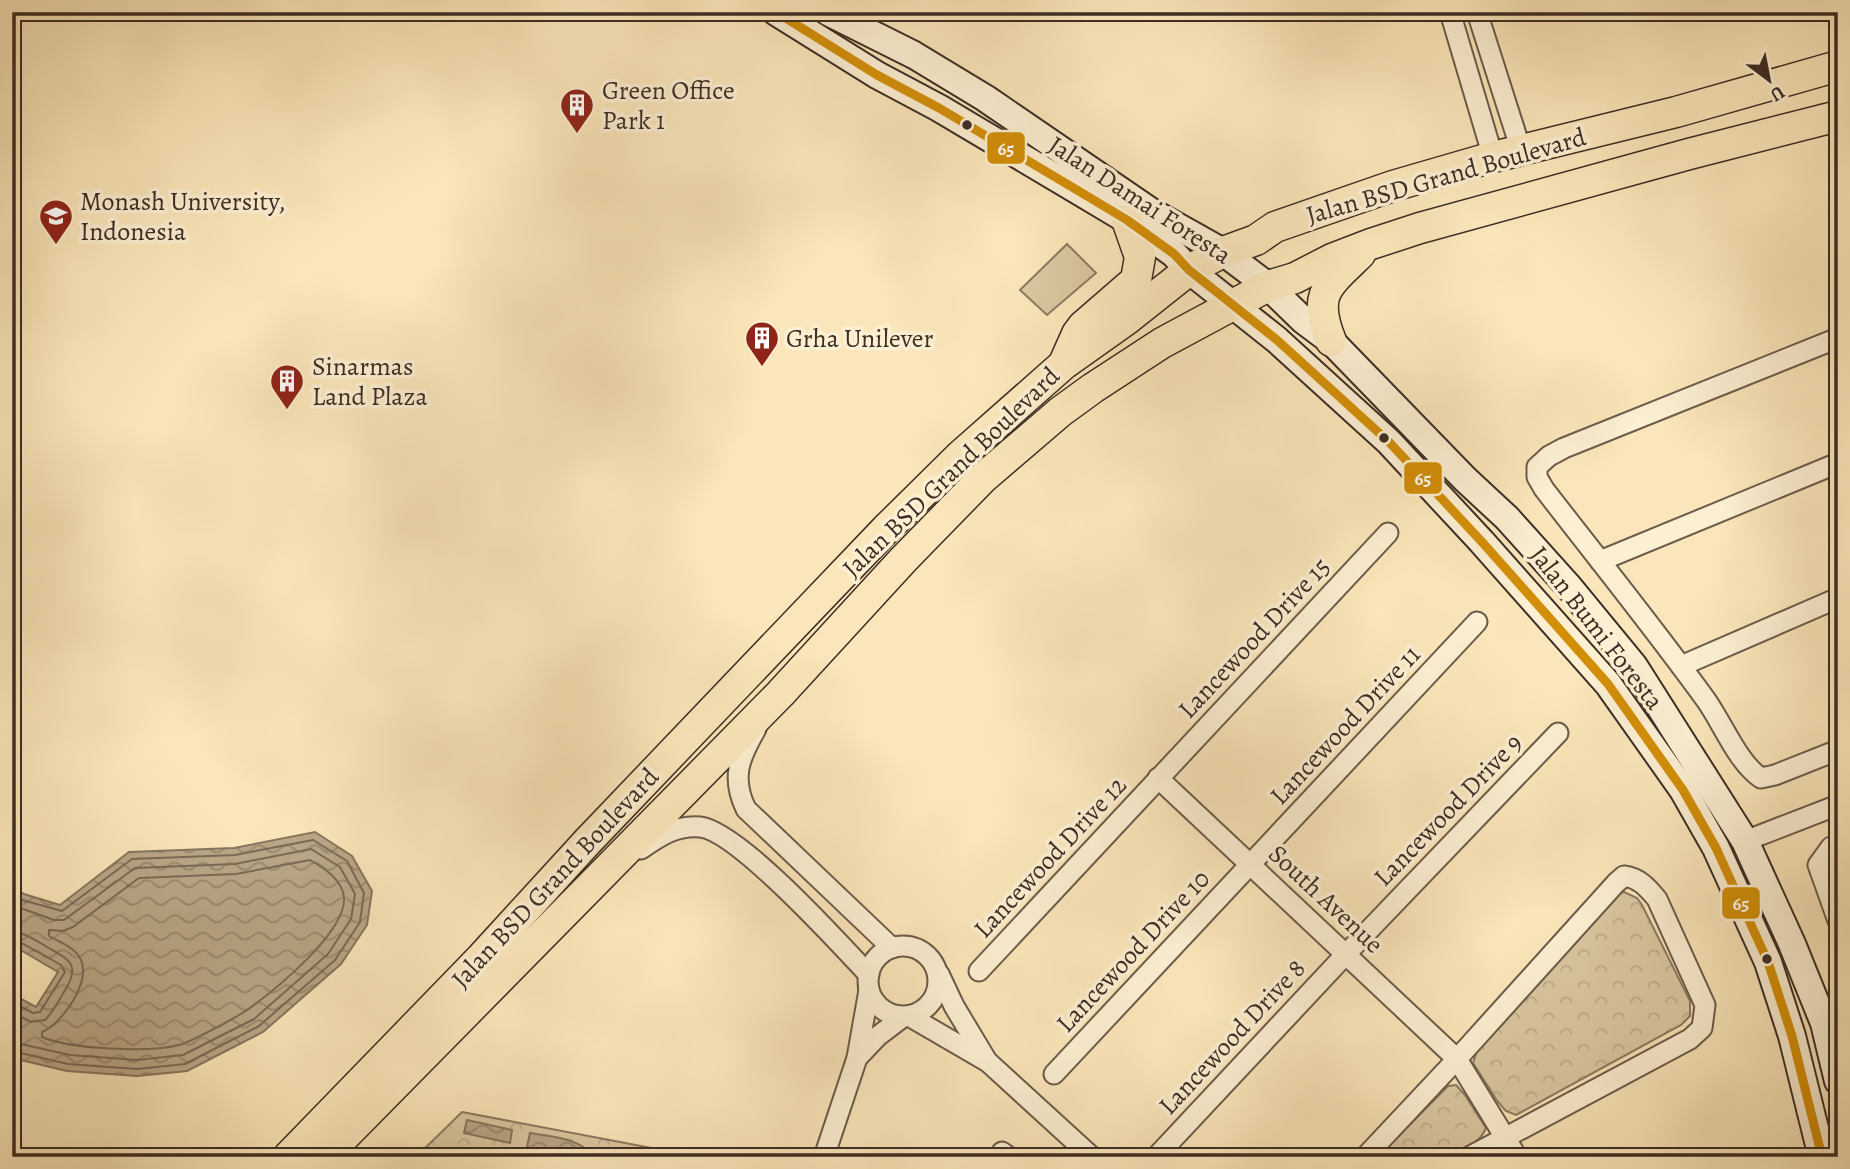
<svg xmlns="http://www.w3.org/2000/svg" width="1850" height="1169" viewBox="0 0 1850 1169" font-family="Alegreya,serif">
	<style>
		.grass { fill: #dac7a0; stroke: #8b7a62; stroke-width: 2 }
		.park { fill: url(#park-crowns); stroke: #8b7a62; stroke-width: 2 }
		.water { fill: url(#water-waves); stroke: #87765f; stroke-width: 2 }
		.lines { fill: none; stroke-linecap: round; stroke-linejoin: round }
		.shore { stroke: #7a6a56; stroke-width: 2 }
		.street-casing { stroke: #6c5b4a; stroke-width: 23 }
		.secondary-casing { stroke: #3c2d24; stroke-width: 30 }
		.primary-casing { stroke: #3c2d24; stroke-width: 33 }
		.street { stroke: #fcefd2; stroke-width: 19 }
		.secondary { stroke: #fcefd2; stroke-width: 26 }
		.primary { stroke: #fae6ba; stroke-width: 30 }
		.bus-1-casing { stroke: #fcefd2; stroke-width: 14 }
		.bus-1 { stroke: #d28e07; stroke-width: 9 }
		.bus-dot { fill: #3c2d24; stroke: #fcefd2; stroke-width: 2.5 }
		.labels { text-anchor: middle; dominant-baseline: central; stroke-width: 7; stroke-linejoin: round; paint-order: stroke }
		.poi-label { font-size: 26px; fill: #3c2d24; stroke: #fcefd2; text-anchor: start }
		.street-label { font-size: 26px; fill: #3c2d24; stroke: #fcefd2 }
		.line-badge { stroke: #fcefd2; stroke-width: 2.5 }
		.badge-label { font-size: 19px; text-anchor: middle; font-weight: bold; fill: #fff }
	</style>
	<defs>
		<pattern id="park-crowns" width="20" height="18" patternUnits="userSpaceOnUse" patternTransform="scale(1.75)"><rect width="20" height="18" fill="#dac7a0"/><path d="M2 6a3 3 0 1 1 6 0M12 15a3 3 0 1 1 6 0" fill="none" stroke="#bcab8a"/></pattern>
		<pattern id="water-waves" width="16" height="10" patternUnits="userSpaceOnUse" patternTransform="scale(1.75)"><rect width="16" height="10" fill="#b9a787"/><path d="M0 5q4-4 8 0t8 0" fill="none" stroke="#98886e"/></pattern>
	</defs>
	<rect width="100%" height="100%" fill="#fae6ba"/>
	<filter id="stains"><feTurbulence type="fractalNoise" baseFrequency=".00286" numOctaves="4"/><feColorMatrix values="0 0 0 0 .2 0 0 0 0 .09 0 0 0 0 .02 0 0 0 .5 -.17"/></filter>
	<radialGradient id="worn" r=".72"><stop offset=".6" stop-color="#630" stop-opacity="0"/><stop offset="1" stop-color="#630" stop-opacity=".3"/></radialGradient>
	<!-- grass -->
	<polygon class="grass" points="1067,244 1096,273 1047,315 1020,290"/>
	<!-- park -->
	<g class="park">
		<polygon points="1624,892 1637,898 1642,905 1690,1001 1690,1016 1681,1025 1516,1115 1506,1111 1498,1102 1473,1063 1477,1051 1614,894"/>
		<path d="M 1456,1085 L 1465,1095 L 1486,1128 C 1470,1165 1411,1157 1378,1157 L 1448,1086 Z"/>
		<polygon points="462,1112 699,1157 416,1157"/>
	</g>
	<!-- water -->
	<g class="water">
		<polygon points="315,832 352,856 372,891 367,925 341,964 263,1032 187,1071 137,1076 67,1071 12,1058 12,994 36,1007 58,972 12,945 12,886 24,894 60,905 129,852 234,848"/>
		<polygon points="467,1120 512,1130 510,1143 464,1133"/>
		<path d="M 530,1133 C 552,1137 581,1138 594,1157 L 570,1157 L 527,1147 Z"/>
	</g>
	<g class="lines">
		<!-- shore -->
		<g class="shore">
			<path d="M 310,860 C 324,868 343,880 344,898 C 346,932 276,989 250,1008 C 239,1016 191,1042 179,1045 C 148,1053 70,1049 42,1037 L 42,1032 C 62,1024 93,980 80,958 C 74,947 59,942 49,936 L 49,930 L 63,931 L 73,927 L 139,878 L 236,874 Z"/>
			<polyline points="12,894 22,900 62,911 132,859 235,855 313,840 347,861 364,893 360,922 335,960 259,1026 185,1064 137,1069 68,1064 12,1051"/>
			<polyline points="12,905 54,920 64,920 135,868 235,864 311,849 340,867 355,894 351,919 328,954 254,1019 183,1055 137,1060 70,1055 12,1042"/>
			<path d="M 12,931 C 23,932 33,939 42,944 C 67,959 83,962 64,992 C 58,1002 53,1012 45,1020 L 31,1022 L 12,1012"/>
			<polyline points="12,940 18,941 61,965 65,972 40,1012 33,1013 12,1002"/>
		</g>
		<!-- street casing -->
		<g class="street-casing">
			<g id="street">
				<polyline points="1450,12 1493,157"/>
				<polyline points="1477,12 1521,150"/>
				<path d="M 1838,338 L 1564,448 L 1549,456 L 1537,467 L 1537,477 L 1544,489 C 1598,559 1654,628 1706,700 C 1723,724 1738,763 1761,778 L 1775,775 L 1838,750"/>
				<polyline points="1600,561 1838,463"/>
				<polyline points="1681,666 1838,598"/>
				<path d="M 756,729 C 739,758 731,778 746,809 L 892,948"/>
				<polyline points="1158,778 1457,1059 1517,1157"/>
				<polyline points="1745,841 1838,805"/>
				<polyline points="1838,845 1831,847 1818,865 1838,921"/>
				<path d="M 641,849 C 660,836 676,825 700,827 C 738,831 839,943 869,975"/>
				<circle cx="903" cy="981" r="35"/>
				<polyline points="979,971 1388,533"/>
				<polyline points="939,974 954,1006 987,1061"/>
				<polyline points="909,1016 988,1062 1092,1157"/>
				<polyline points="857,1058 878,1036 903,1017"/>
				<polyline points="1054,1074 1477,622"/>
				<polyline points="1002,1152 1009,1157"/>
				<polyline points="824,1157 857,1058 869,990"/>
				<polyline points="1156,1157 1346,954 1558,733"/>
				<path d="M 1365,1157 L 1457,1059 L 1616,883 L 1624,876 C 1639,878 1647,887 1657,899 L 1705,1005 L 1702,1028 L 1690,1039 L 1469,1157"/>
			</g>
		</g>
		<!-- secondary casing -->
		<g class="secondary-casing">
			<g id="secondary">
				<polyline points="776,12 877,75 939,108 1077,190 1127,220 1174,254 1189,270 1277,340 1389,442 1482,542 1608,684 1683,790 1716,848 1768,962 1792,1036 1822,1157"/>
				<polyline points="828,12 914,55 985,98 1150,211 1223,252 1268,286 1303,320 1331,341 1465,479 1507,518 1569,587 1634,666 1745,841 1792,944 1824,1023 1838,1081"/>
			</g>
		</g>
		<!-- primary casing -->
		<g class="primary-casing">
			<g id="primary">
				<path d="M 1331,341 C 1312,294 1327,286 1360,254"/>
				<polyline points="1065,361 1077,334 1083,326 1136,280 1140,257 1127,220"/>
				<polyline points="288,1157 481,958 588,841 886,529 961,455 1064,364 1126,320 1189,270 1223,252 1256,240 1275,227 1393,186 1493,157 1676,112 1838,66"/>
				<polyline points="324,1157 780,694 903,560 983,478 1060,412 1093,388 1162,343 1268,286 1295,278 1332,259 1371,244 1420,228 1689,154 1838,116"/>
			</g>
		</g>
		<!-- street -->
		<use href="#street" class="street"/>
		<!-- secondary -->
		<use href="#secondary" class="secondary"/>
		<!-- primary -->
		<use href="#primary" class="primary"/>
		<!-- bus-1 casing -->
		<g class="bus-1-casing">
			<polyline id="bus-1" points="776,12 877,75 939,108 1077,190 1127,220 1174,254 1189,270 1277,340 1389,442 1482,542 1608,684 1683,790 1716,848 1768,962 1792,1036 1822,1157"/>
		</g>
		<!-- bus-1 -->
		<use href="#bus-1" class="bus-1"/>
	</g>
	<!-- icons -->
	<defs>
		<g id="building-pin" transform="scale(1.75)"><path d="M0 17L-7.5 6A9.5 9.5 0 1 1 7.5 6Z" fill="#8f2418" stroke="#fcefd2"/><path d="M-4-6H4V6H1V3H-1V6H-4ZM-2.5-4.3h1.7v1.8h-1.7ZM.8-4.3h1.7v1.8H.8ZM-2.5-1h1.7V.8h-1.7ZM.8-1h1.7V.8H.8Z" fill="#fff"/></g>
		<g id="university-pin" transform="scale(1.75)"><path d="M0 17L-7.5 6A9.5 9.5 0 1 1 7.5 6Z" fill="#8f2418" stroke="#fcefd2"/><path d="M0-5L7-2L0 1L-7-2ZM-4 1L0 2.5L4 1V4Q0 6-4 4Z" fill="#fff"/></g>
	</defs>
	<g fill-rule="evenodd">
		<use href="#building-pin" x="577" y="105"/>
		<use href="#university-pin" x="56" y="216"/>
		<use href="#building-pin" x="762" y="338"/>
		<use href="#building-pin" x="287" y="381"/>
	</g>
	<!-- markers -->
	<g class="bus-dot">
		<circle cx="967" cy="125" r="6"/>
		<circle cx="1384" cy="438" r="6"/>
		<circle cx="1767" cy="959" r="6"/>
	</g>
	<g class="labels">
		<!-- poi labels -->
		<g class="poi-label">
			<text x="602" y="90">Green Office<tspan x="602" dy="30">Park 1</tspan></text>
			<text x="80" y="201">Monash University,<tspan x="80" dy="30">Indonesia</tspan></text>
			<text x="786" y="338">Grha Unilever</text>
			<text x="312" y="366">Sinarmas<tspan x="312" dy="30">Land Plaza</tspan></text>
		</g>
		<!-- street labels -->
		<g class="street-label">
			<text transform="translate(1446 176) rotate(-16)">Jalan BSD Grand Boulevard</text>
			<text transform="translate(1140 200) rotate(33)">Jalan Damai Foresta</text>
			<text transform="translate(951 472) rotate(-44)">Jalan BSD Grand Boulevard</text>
			<text transform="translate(1597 628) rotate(52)">Jalan Bumi Foresta</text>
			<text transform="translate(1254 638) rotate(-47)">Lancewood Drive 15</text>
			<text transform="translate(1345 725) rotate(-47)">Lancewood Drive 11</text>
			<text transform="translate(1448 810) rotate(-46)">Lancewood Drive 9</text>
			<text transform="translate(1050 857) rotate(-47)">Lancewood Drive 12</text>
			<text transform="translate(555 878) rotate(-47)">Jalan BSD Grand Boulevard</text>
			<text transform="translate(1326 899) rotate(43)">South Avenue</text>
			<text transform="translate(1133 951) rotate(-47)">Lancewood Drive 10</text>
			<text transform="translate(1232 1037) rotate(-47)">Lancewood Drive 8</text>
		</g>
	</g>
	<g class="line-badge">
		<rect x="986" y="131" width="40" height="34" rx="7" fill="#d28e07"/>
		<rect x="1403" y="461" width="40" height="34" rx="7" fill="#d28e07"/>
		<rect x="1721" y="886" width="40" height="34" rx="7" fill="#d28e07"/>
	</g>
	<g class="badge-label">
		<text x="1006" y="155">65</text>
		<text x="1423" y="485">65</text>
		<text x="1741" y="910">65</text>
	</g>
	<!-- margin -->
	<rect width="1850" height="1169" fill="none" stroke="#fae6ba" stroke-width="42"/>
	<rect x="14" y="14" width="1822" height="1141" fill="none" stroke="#3c2d24" stroke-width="3.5"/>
	<rect x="21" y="21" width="1808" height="1127" fill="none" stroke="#3c2d24" stroke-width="2"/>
	<!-- north arrow -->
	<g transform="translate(1769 80) rotate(148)" stroke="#fcefd2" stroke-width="5" paint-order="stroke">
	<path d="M0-5L12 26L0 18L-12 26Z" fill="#3c2d24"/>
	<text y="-10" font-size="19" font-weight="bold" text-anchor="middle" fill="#3c2d24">U</text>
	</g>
	<rect width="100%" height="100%" filter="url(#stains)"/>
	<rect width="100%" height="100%" fill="url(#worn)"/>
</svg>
